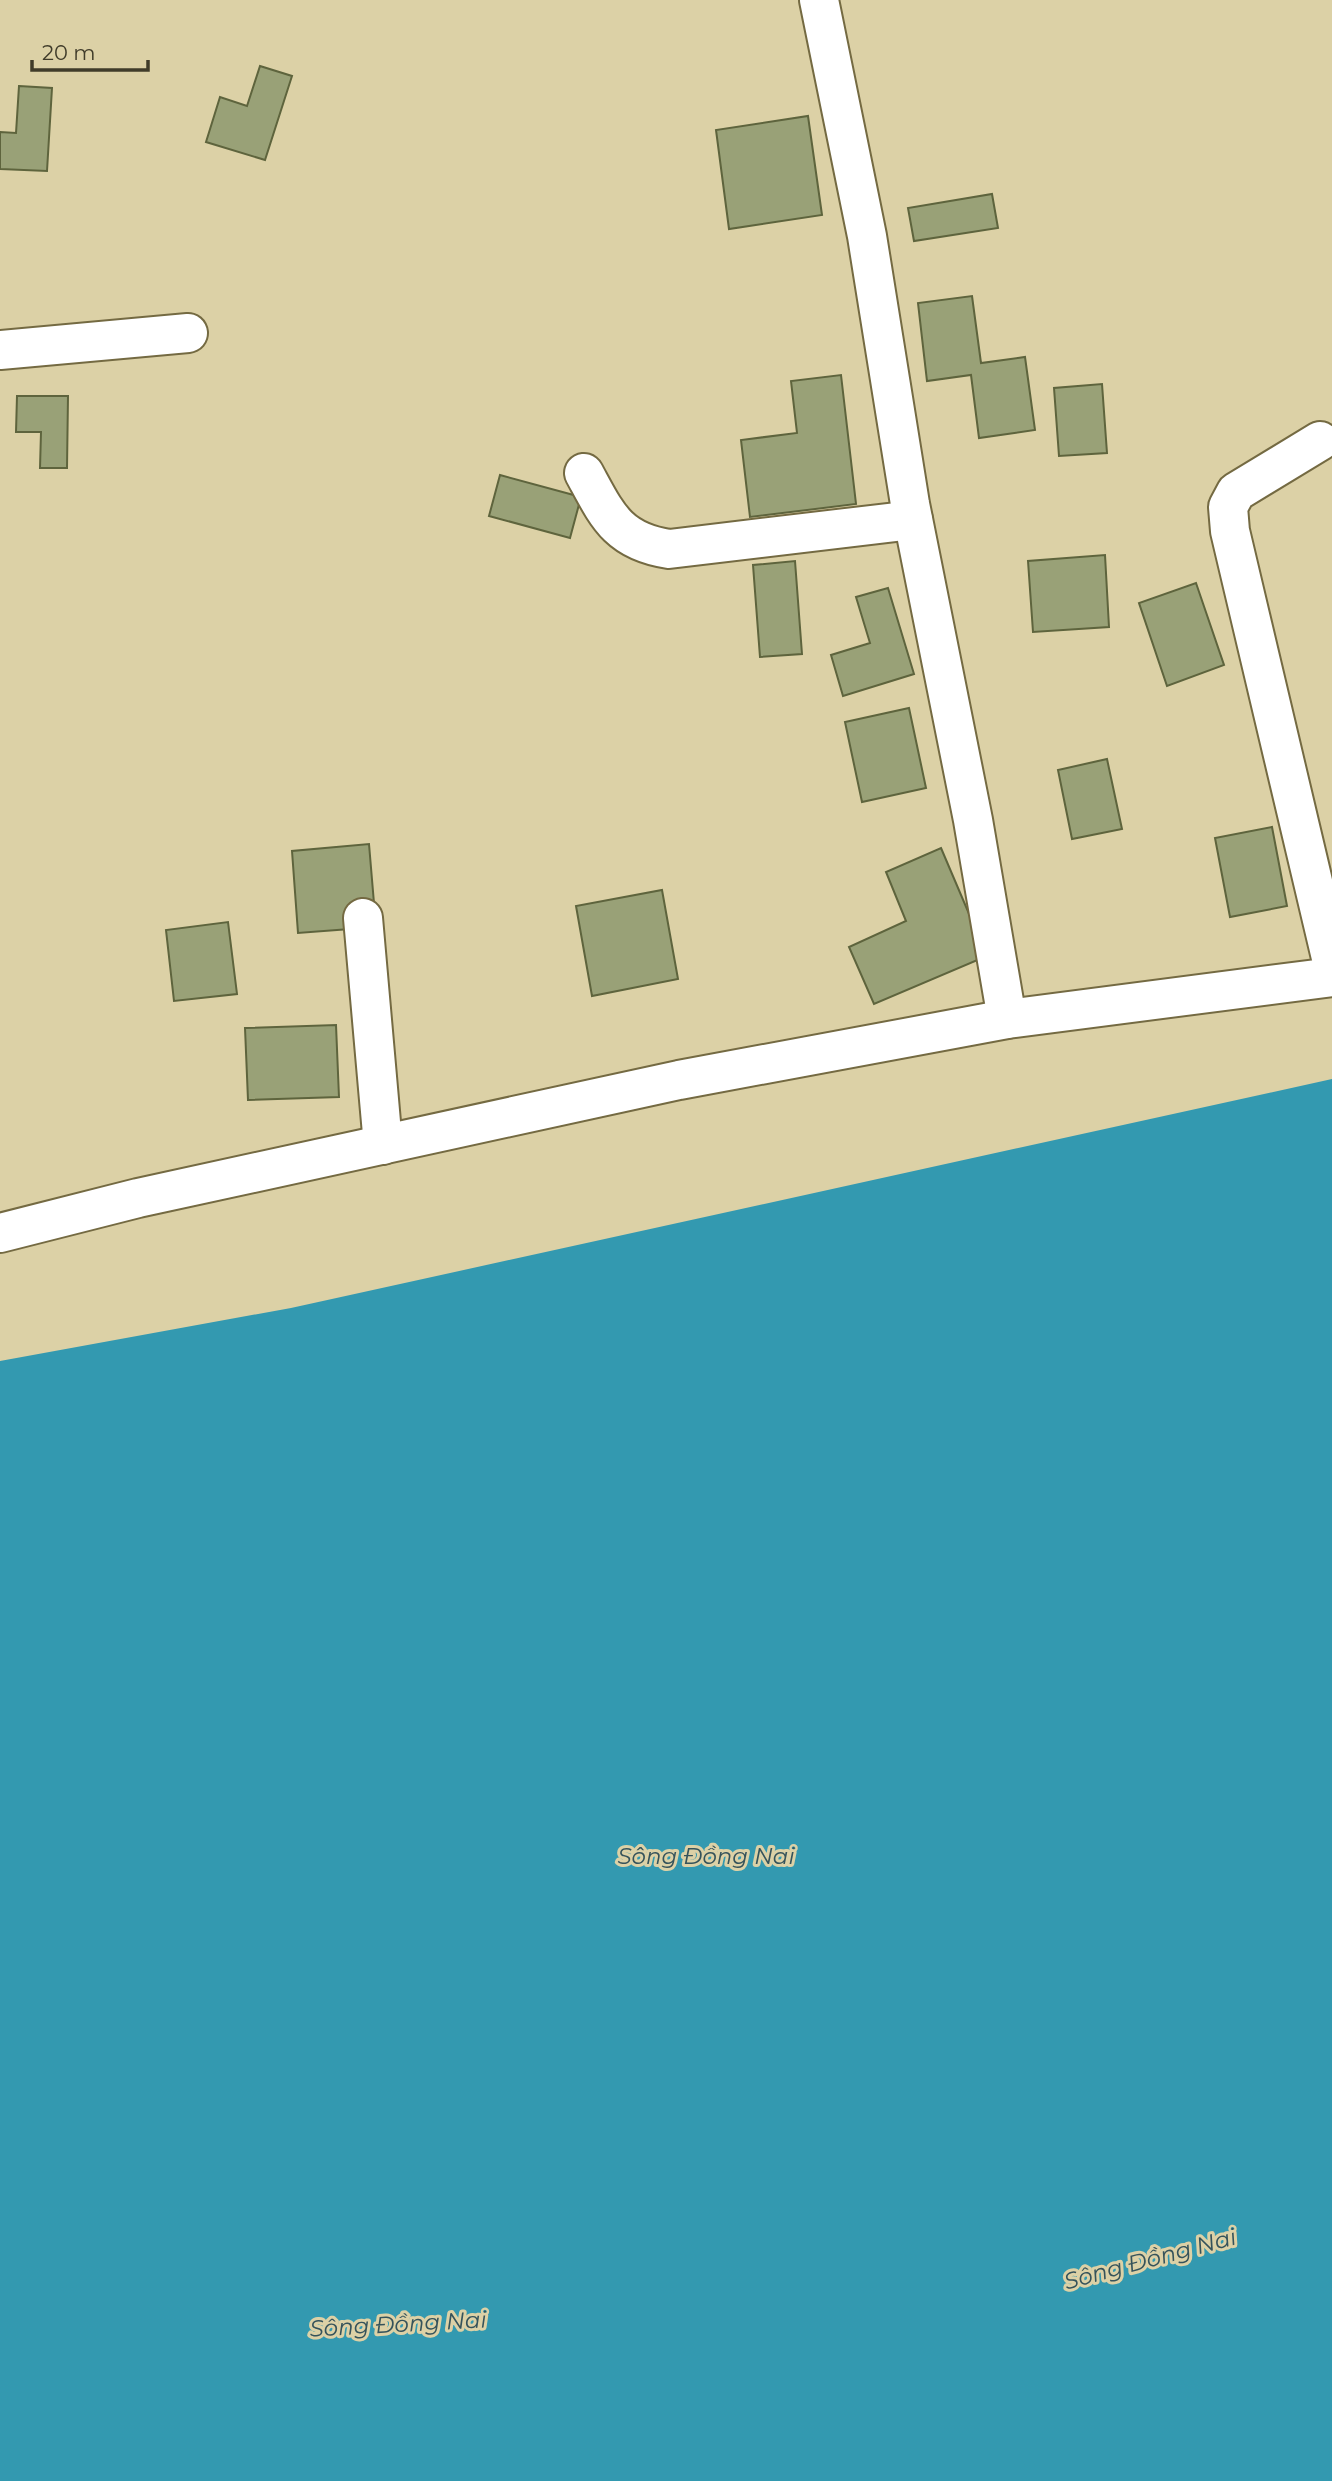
<svg xmlns="http://www.w3.org/2000/svg" width="1332" height="2481" viewBox="0 0 1332 2481" font-family="Montserrat,sans-serif">
	<style>
		.water { fill: #3399b0 }
		.building { fill: #99a177; stroke: #5e643d; stroke-width: 2 }
		.lines { fill: none; stroke-linecap: round; stroke-linejoin: round }
		.minor-casing { stroke: #746a42; stroke-width: 42 }
		.minor { stroke: #fff; stroke-width: 38 }
		.labels { text-anchor: middle; dominant-baseline: central; stroke-width: 6; stroke-linejoin: round; paint-order: stroke }
		.water-label { font-size: 23px; font-style: italic; fill: #35535b; stroke: #dcd1a6 }
	</style>
	<rect width="100%" height="100%" fill="#dcd1a6"/>
	<!-- water -->
	<polygon class="water" points="1332,1079 1332,2481 0,2481 0,1361 291,1308"/>
	<!-- building -->
	<g class="building">
		<polygon points="260,66 292,76 265,160 206,142 220,97 247,106"/>
		<polygon points="19,86 52,88 47,171 0,169 0,132 16,133"/>
		<polygon points="808,116 822,215 729,229 716,130"/>
		<polygon points="992,194 998,228 914,241 908,208"/>
		<polygon points="972,296 981,363 1025,357 1035,430 979,438 971,375 927,381 918,303"/>
		<polygon points="841,375 856,504 750,517 741,440 797,433 791,381"/>
		<polygon points="1102,384 1107,453 1059,456 1054,388"/>
		<polygon points="17,396 68,396 67,468 40,468 41,432 16,432"/>
		<polygon points="500,475 581,497 570,538 489,516"/>
		<polygon points="1105,555 1109,627 1033,632 1028,561"/>
		<polygon points="795,561 802,654 760,657 753,565"/>
		<polygon points="1196,583 1224,665 1167,686 1139,603"/>
		<polygon points="888,588 914,674 843,696 831,655 870,643 856,597"/>
		<polygon points="909,708 926,788 862,802 845,722"/>
		<polygon points="1107,759 1122,829 1072,839 1058,770"/>
		<polygon points="1272,827 1287,906 1230,917 1215,838"/>
		<polygon points="369,844 376,927 298,933 292,851"/>
		<polygon points="941,848 987,956 874,1004 849,947 906,921 886,872"/>
		<polygon points="662,890 678,979 592,996 576,906"/>
		<polygon points="228,922 237,994 174,1001 166,930"/>
		<polygon points="336,1025 339,1097 248,1100 245,1028"/>
	</g>
	<g class="lines">
		<!-- minor casing -->
		<g class="minor-casing">
			<g id="minor">
				<polyline points="819,0 867,236 910,504 973,820 1007,1019"/>
				<polyline points="0,350 188,333"/>
				<polyline points="1320,441 1236,492 1228,507 1230,531 1332,962"/>
				<path d="M 584,473 C 607,515 617,541 669,549 L 913,520"/>
				<polyline points="363,918 383,1145"/>
				<polyline points="0,1233 138,1198 679,1080 1007,1019 1332,977"/>
			</g>
		</g>
		<!-- minor -->
		<use href="#minor" class="minor"/>
	</g>
	<g class="labels">
		<!-- water labels -->
		<g class="water-label">
			<text x="706" y="1856">Sông Đồng Nai</text>
			<text transform="translate(1150 2259) rotate(-15)">Sông Đồng Nai</text>
			<text transform="translate(398 2324) rotate(-3)">Sông Đồng Nai</text>
		</g>
	</g>
	<!-- scale -->
	<path d="M32 60v10h116v-10" fill="none" stroke="#403c2a" stroke-width="3.5"/>
	<text x="42" y="60" font-size="21" fill="#403c2a" stroke="#dcd1a6" stroke-width="5" paint-order="stroke">20 m</text>
</svg>
